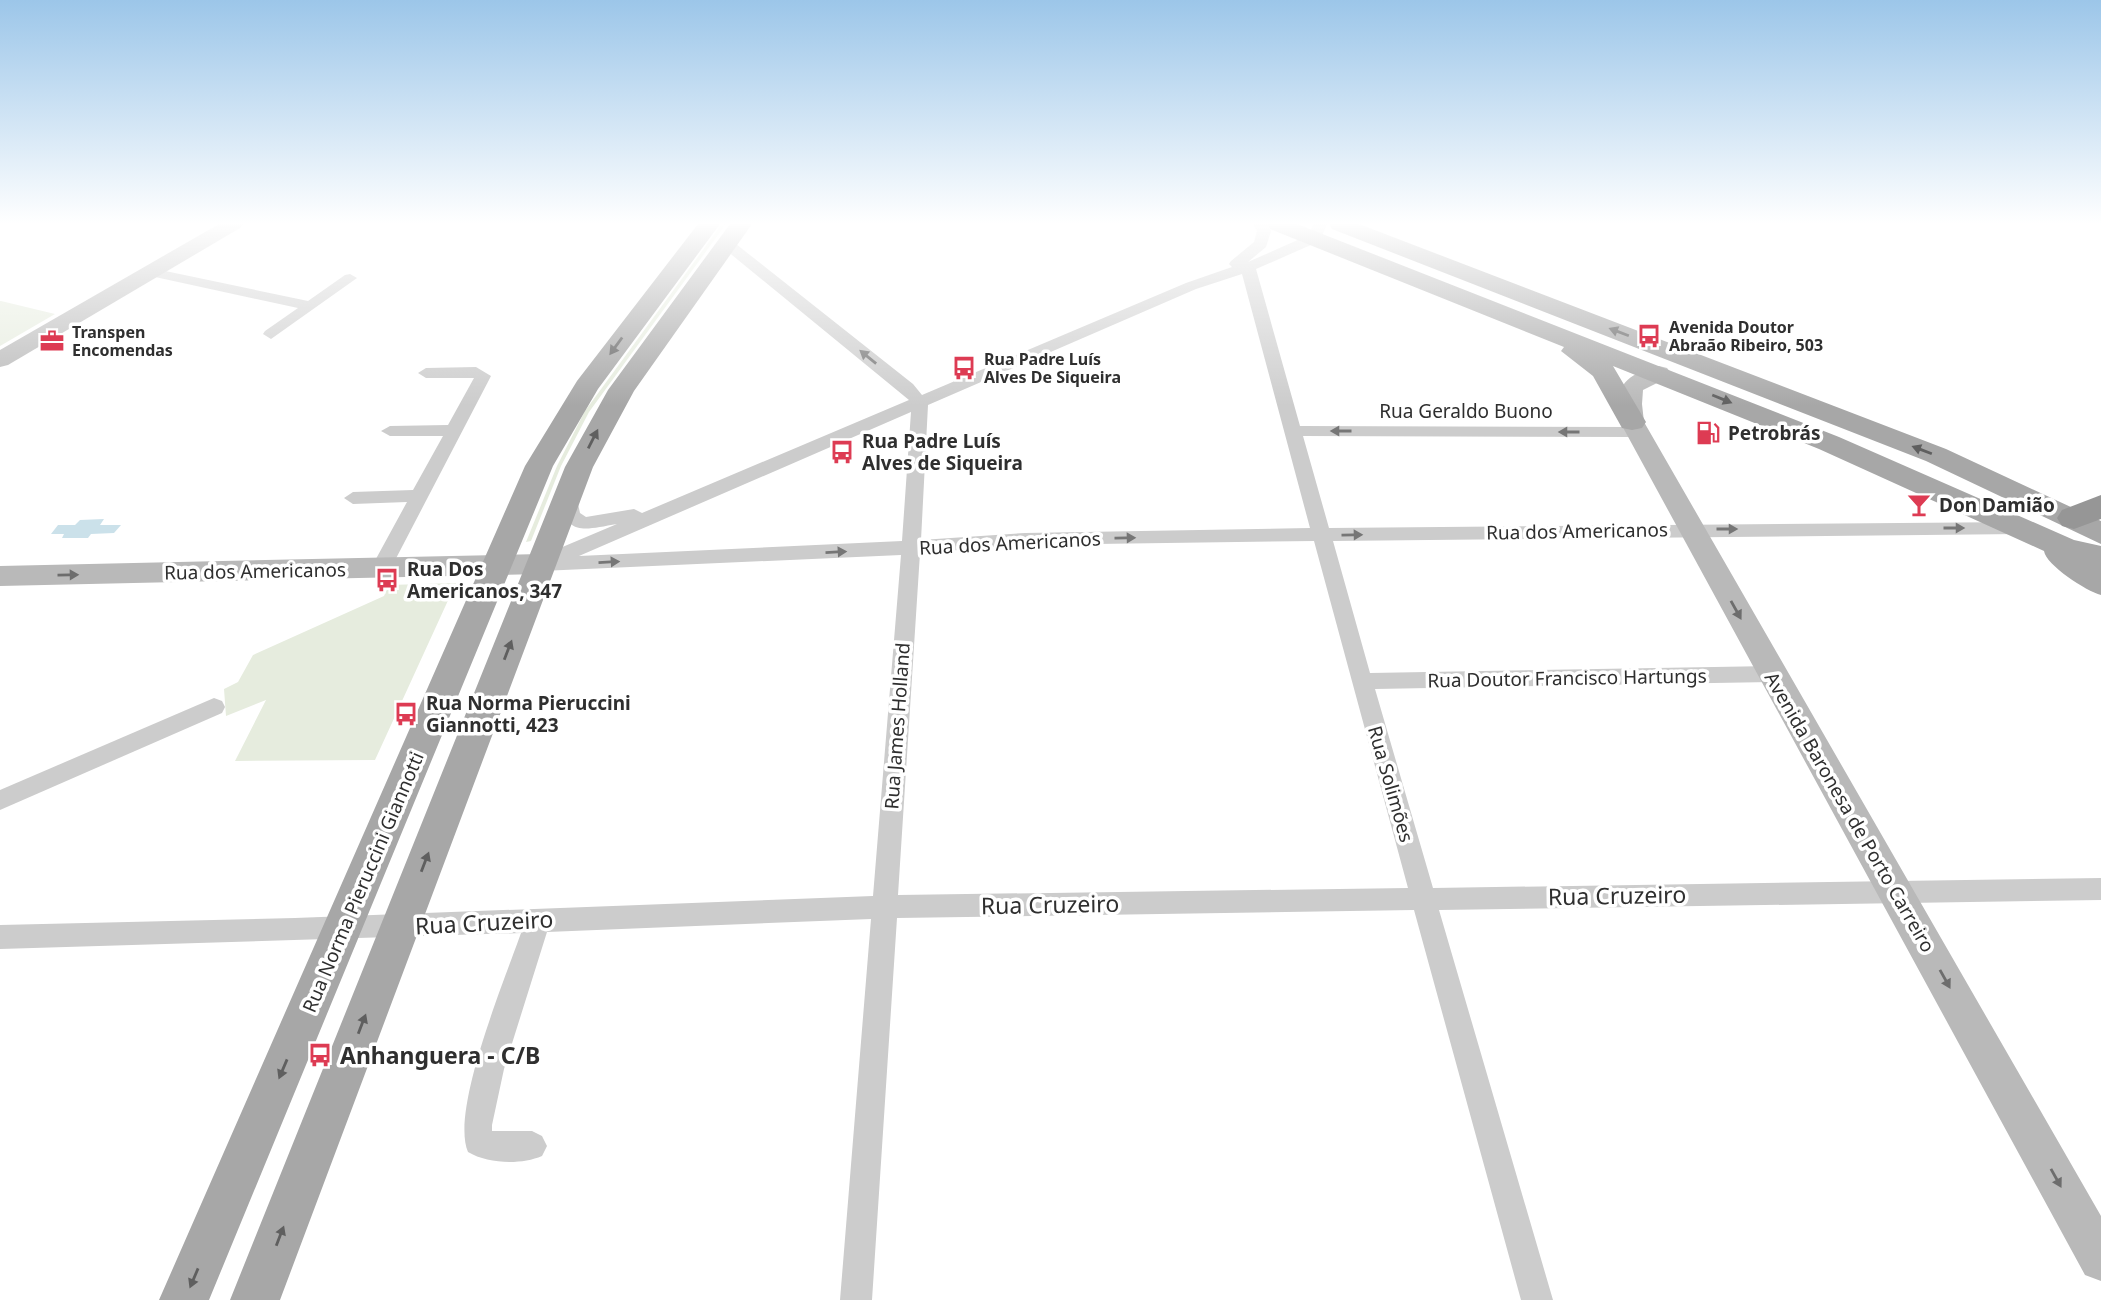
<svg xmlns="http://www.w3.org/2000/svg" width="2101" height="1300" viewBox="0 0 2101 1300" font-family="'Noto Sans',sans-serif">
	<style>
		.green { fill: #e6ecde }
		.water { fill: #cbe1ea }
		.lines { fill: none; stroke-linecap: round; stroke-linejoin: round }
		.street { fill: #ccc; fill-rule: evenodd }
		.secondary { fill: #b9b9b9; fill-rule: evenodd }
		.primary { fill: #a7a7a7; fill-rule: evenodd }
		.highway { fill: #969696; fill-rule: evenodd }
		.oneway { fill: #5f5f5f }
		.oneway2 { fill: #767676 }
		.oneway3 { fill: #6d6d6d }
		.labels { text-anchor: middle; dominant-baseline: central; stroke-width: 7; stroke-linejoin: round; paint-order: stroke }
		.far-poi-label { font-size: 16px; font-weight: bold; fill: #2f2f2f; stroke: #fff; text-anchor: start }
		.street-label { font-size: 19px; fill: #2f2f2f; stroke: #fff }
		.poi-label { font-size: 19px; font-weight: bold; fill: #2f2f2f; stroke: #fff; text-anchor: start }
		.near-street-label { font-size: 23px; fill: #2f2f2f; stroke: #fff }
		.near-poi-label { font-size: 23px; font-weight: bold; fill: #2f2f2f; stroke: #fff; text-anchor: start }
	</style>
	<rect width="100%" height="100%" fill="#fff"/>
	<!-- green -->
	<g class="green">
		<polygon points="722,224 726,224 589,412 561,466 531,541 526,542 557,466 585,411"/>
		<polygon points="0,301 1,301 55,314 0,346"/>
		<polygon points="456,583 375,760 235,761 266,700 226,716 224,689 238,682 253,655 384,596 389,585"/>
	</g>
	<!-- water -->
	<polygon class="water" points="104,519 100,525 121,525 114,533 91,534 88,538 62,538 64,534 51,534 58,525 75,525 80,520"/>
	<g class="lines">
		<!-- street -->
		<g class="street">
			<path d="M 1253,224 L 1267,224 L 1271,231 L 1266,247 L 1248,262 L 1309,235 L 1313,224 L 1327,224 L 1320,241 L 1256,269 L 1300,426 L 1637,427 L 1646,432 L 1637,437 L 1303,436 L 1329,528 L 2021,522 L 2028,523 L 2030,528 L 2028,533 L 2021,534 L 1333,541 L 1370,673 L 1772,666 L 1780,668 L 1783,674 L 1780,680 L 1772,682 L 1375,689 L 1433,888 L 2101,878 L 2101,900 L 1439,910 L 1553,1300 L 1521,1300 L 1414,910 L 897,918 L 872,1300 L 840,1300 L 871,919 L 547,932 L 504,1069 L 492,1125 L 492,1131 L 532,1131 L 542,1136 L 547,1146 L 542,1156 C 521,1165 488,1164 468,1152 C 450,1111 505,979 521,933 L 0,949 L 0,925 L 295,918 L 873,896 L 901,555 L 541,571 L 534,569 L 531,564 L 534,559 L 617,524 C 582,530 565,537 559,494 L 561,490 L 575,490 L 580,513 L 586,517 L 634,509 L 642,513 L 909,400 L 721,246 L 721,240 L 731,240 L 913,384 L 922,395 L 1186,283 L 1232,267 L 1229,264 L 1231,261 L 1254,242 L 1257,231 ZM 1242,274 L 1310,528 L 1025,533 L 921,540 L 928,405 L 1196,289 ZM 911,412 L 902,541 L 579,556 ZM 1314,541 L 1408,888 L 898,895 L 920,553 L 1025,545 Z"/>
			<polygon points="151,268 308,301 345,275 350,274 357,278 271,339 263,334 265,331 298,308 146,275 144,272 146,269"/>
			<polygon points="476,367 491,376 391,568 388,573 374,573 371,568 407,502 353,504 344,498 353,492 413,490 443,436 390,436 381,431 390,426 448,425 474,378 426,378 418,373 426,368"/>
			<polygon points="214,698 222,701 225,707 222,713 0,810 0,790"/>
		</g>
		<!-- secondary -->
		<g class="secondary">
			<polygon points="219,224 243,224 240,228 8,365 0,367 0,350"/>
			<path d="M 1659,366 L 1667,368 L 1671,373 L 1667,378 L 1643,390 L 1642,404 L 1644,422 L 2101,1216 L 2101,1281 L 2085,1275 L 1620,422 C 1614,386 1624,375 1659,366 Z"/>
			<polygon points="541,554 551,557 555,564 551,571 541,574 0,586 0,566"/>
		</g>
		<!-- primary -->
		<g class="primary">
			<polygon points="698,224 720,224 598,389 553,466 209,1300 159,1300 525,466 577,381"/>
			<polygon points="730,224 752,224 634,391 593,467 280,1300 230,1300 565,467 608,390"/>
			<path d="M 1267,224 L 1297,224 L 1839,437 L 2074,540 L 2101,546 L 2101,595 C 2086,591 2046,565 2044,551 L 1819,449 L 1613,366 L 1646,422 L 1642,428 L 1632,430 L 1622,428 L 1593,376 L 1561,351 L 1564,347 L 1270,229 Z"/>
			<polygon points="1329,224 1359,224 1946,449 2101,521 2101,544 1926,461 1332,229"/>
		</g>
		<!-- highway -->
		<polygon class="highway" points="2101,495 2101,519 2074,529 2062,526 2057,518 2062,510"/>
	</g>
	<!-- one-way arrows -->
	<defs><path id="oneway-solid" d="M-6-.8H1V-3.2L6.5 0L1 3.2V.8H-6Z" transform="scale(1.75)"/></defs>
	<g class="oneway">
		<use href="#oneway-solid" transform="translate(1619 332) rotate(-159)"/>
		<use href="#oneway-solid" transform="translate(616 346) rotate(126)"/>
		<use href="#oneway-solid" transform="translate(1722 399) rotate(22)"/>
		<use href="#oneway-solid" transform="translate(593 439) rotate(-63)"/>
		<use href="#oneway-solid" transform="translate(1922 450) rotate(-159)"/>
		<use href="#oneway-solid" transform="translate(508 650) rotate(-69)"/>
		<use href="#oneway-solid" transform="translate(425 862) rotate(-69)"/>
		<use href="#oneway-solid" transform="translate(362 1024) rotate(-69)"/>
		<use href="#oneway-solid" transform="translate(283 1069) rotate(113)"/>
		<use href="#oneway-solid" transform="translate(280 1236) rotate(-69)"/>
		<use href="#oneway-solid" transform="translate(194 1278) rotate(113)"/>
	</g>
	<g class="oneway2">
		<use href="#oneway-solid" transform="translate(868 357) rotate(-141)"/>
		<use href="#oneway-solid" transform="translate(1341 431) rotate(-180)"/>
		<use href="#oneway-solid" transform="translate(1569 432) rotate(-180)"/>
		<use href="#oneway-solid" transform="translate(1954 528)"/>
		<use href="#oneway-solid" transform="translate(1727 529)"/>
		<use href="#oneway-solid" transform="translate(1352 535) rotate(-1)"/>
		<use href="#oneway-solid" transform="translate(1125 538) rotate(-1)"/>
		<use href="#oneway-solid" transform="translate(836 552) rotate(-3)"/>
		<use href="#oneway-solid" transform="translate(609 562) rotate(-3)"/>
	</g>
	<g class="oneway3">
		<use href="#oneway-solid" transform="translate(68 575) rotate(-1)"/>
		<use href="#oneway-solid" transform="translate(1736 610) rotate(61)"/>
		<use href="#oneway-solid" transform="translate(1945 979) rotate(61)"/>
		<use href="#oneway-solid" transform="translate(2056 1178) rotate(61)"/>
	</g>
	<!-- sky -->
	<linearGradient id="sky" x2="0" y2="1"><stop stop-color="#9cc6e9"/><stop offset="0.55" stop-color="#fff"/><stop offset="1" stop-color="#fff" stop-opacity="0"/></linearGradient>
	<rect width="2101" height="406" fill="url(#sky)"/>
	<!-- icons -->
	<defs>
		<g id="bus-bare" transform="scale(1.89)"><path d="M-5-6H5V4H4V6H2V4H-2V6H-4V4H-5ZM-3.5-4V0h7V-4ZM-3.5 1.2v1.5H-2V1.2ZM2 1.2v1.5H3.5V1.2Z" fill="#dd3b53" stroke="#fff" stroke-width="2.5" paint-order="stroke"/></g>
		<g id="office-bare" transform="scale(1.89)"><path d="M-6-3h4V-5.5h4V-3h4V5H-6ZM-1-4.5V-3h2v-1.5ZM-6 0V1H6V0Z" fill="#dd3b53" stroke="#fff" stroke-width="2.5" paint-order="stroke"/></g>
		<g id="fuel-bare" transform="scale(1.89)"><path d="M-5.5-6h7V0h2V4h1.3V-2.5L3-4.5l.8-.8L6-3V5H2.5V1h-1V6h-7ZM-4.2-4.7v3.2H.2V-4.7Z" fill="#dd3b53" stroke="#fff" stroke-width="2.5" paint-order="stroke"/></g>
		<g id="bar-bare" transform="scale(1.89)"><path d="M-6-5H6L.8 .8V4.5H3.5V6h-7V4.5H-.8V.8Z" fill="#dd3b53" stroke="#fff" stroke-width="2.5" paint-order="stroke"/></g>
	</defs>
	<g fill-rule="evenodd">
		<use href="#bus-bare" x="1649" y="336"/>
		<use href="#office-bare" x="52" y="341"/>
		<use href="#bus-bare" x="964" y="368"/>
		<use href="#fuel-bare" x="1708" y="433"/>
		<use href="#bus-bare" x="842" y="452"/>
		<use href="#bar-bare" x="1919" y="505"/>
		<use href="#bus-bare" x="387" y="580"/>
		<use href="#bus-bare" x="406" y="714"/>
		<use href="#bus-bare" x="320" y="1055"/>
	</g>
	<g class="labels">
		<!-- far-poi labels -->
		<g class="far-poi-label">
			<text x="1669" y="327">Avenida Doutor<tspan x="1669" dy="18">Abraão Ribeiro, 503</tspan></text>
			<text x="72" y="332">Transpen<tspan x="72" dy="18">Encomendas</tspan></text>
			<text x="984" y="359">Rua Padre Luís<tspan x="984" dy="18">Alves De Siqueira</tspan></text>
		</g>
		<!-- street labels -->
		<g class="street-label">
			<text x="1466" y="411">Rua Geraldo Buono</text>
			<text transform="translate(1577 531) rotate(-1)">Rua dos Americanos</text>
			<text transform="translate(1010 543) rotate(-3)">Rua dos Americanos</text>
			<text transform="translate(255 571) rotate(-1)">Rua dos Americanos</text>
			<text transform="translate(1567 678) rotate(-1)">Rua Doutor Francisco Hartungs</text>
			<text transform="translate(897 726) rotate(-86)">Rua James Holland</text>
			<text transform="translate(1391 784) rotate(74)">Rua Solimões</text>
			<text transform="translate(1850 812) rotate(60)">Avenida Baronesa de Porto Carreiro</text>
			<text transform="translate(363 882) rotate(-67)">Rua Norma Pieruccini Giannotti</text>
		</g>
		<!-- poi labels -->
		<g class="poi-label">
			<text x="1728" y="433">Petrobrás</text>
			<text x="862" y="441">Rua Padre Luís<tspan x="862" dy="22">Alves de Siqueira</tspan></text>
			<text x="1939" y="505">Don Damião</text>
			<text x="407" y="569">Rua Dos<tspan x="407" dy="22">Americanos, 347</tspan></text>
			<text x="426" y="703">Rua Norma Pieruccini<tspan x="426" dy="22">Giannotti, 423</tspan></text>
		</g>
		<!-- near-street labels -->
		<g class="near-street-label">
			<text transform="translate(1617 895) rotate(-1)">Rua Cruzeiro</text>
			<text transform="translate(1050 904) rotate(-1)">Rua Cruzeiro</text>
			<text transform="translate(484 922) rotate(-3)">Rua Cruzeiro</text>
		</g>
		<!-- near-poi labels -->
		<g class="near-poi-label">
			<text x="340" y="1055">Anhanguera - C/B</text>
		</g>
	</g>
</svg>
